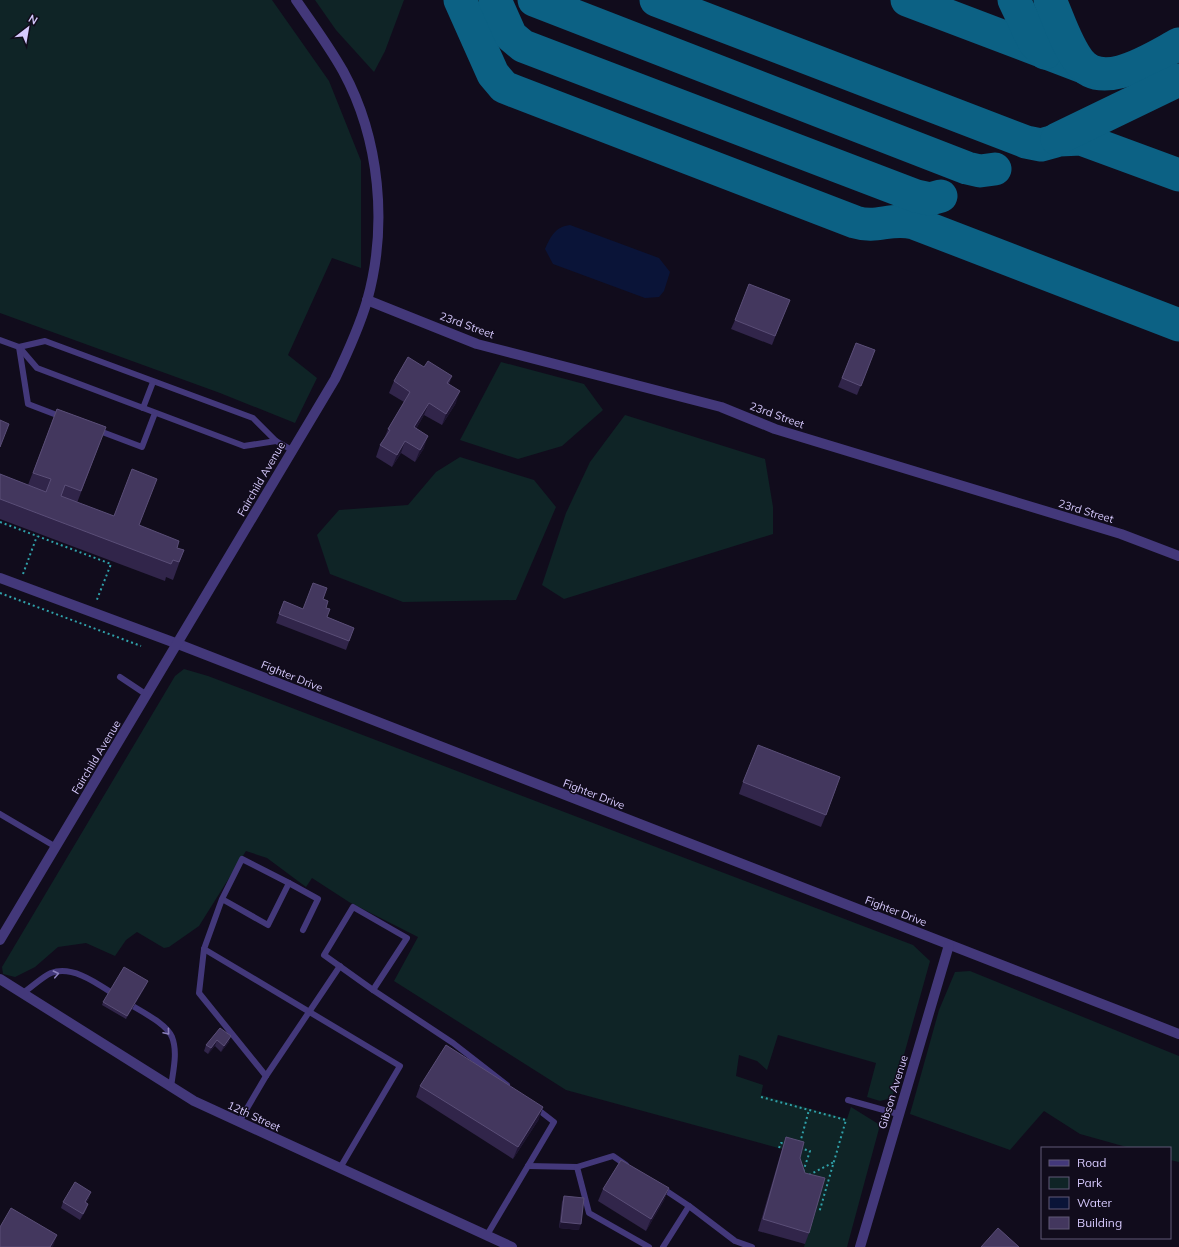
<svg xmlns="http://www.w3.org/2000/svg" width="1179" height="1247" viewBox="0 0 1179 1247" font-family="Mulish,sans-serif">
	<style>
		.green { fill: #0f2426 }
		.water { fill: #0a1438 }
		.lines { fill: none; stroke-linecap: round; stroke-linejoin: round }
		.taxiway { stroke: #0c6184; stroke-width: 33 }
		.path { stroke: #30a1aa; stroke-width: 2; stroke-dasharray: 2 3; stroke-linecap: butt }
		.service { stroke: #43387a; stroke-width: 6 }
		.minor { stroke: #43387a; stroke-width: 10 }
		.wall { fill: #31254a }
		.shaded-wall { fill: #1d1430 }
		.building { fill: #43375e; stroke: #5a4e77 }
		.oneway { stroke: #8c80bc }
		.labels { text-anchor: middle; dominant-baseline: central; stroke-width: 3; stroke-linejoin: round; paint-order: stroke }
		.street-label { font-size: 11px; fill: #d6c9fd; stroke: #110c1c }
	</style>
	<rect width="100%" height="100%" fill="#110c1c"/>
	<!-- green -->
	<g class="green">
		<polygon points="0,0 272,0 329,81 361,161 361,268 332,258 288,355 317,378 295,423 220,393 0,313"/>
		<polygon points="315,0 404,0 385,51 374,72 336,30"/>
		<polygon points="501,362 584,384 603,410 562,446 518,459 460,440"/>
		<polygon points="625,415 765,459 773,507 773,534 564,599 542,585 566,513 590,462"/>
		<polygon points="460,457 534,480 556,507 516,600 403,602 330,574 317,535 339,510 408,505 436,472"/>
		<polygon points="184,669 208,676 913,945 930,961 892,1098 880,1101 867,1097 876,1063 778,1035 767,1070 757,1061 739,1055 736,1076 763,1085 761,1095 847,1119 851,1107 880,1125 847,1247 804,1247 820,1191 782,1149 566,1090 394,981 418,937 349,902 312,878 306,887 267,858 246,851 199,926 169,947 164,948 137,932 126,940 115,956 86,943 58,947 35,967 15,977 3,974 2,967 175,676"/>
		<polygon points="970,971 1179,1056 1179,1162 1170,1160 1170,1148 1130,1148 1080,1134 1044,1111 1010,1150 910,1114 939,1010 955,972"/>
	</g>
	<!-- water -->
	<path class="water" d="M 570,225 L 659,258 L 670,272 L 664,291 L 659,297 L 645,298 L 553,264 L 545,249 C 551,236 555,227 570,225 Z"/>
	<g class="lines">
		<!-- taxiway -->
		<g class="taxiway">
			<path d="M 460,0 L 493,74 L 504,87 L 514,91 L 855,222 C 878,229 890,217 914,223 L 1179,325"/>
			<polyline points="495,0 511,36 523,46 916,196 930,199 941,196"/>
			<polyline points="534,0 967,168 980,171 995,169"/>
			<polyline points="656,0 1026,142 1041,145 1059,140 1081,139 1179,175"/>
			<polyline points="907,0 1086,68"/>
			<polyline points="1014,0 1034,42 1045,53"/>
			<path d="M 1050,0 C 1059,20 1066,44 1079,61 C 1102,93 1154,57 1179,44"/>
			<polyline points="1057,139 1179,80"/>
		</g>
		<!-- path -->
		<g class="path">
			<polyline points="0,522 111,564 96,602"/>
			<polyline points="23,574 37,536"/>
			<polyline points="0,593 141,646"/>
			<polyline points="761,1097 846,1120 819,1213"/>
			<polyline points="800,1143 809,1110"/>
			<polyline points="779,1148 781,1143 786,1144"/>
			<polyline points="800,1148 810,1151 803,1172"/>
			<polyline points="809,1175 834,1162"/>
		</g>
		<!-- service -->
		<g class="service">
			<polyline points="0,340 19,347 37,368 244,446 276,441"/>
			<polyline points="19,347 45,341 253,418 276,441 292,450"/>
			<polyline points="19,347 28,404 62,417"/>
			<polyline points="143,408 153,382"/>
			<polyline points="97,430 142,447 155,413"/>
			<polyline points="120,677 147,695"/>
			<polyline points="0,814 56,847"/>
			<polyline points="289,883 318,899 303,930"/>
			<polyline points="222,899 268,925 289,883 242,859 222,899 204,949 400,1066 340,1168"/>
			<polygon points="353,907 407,938 373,990 324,955"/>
			<polyline points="204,949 199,993 266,1076"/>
			<polyline points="373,990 453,1043 507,1085"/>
			<path d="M 23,993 C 32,987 42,977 51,973 C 73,965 98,984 115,995"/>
			<path d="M 128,1003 C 140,1011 166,1023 172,1037 C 178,1052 173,1071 171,1087"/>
			<polyline points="848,1100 898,1114"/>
			<polyline points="239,1122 266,1076 340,966"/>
			<polyline points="528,1166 577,1167 613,1156 626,1165"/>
			<polyline points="577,1167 589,1213 649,1247"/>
			<polyline points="662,1188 689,1206 735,1241 752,1247"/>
			<polyline points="487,1235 554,1122 536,1108"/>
			<polyline points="663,1247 689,1206"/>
		</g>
		<!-- minor -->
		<g class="minor">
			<polyline points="367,300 477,344 721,407 775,429 1121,534 1179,556"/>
			<polyline points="0,578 178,644 1179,1034"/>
			<path d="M 0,940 L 335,379 C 347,354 359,328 367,301 C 388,226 380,139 343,71 C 329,46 312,23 296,0"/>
			<polyline points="0,979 194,1101 512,1247"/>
			<polyline points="860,1247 949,945"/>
		</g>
	</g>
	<!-- wall -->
	<g class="wall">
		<polygon points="786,309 772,345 731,329 735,320"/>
		<polygon points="856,343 875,350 857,395 838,387"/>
		<polygon points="424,367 452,376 449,384 456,403 442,425 424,415 416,429 424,448 415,462 401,453 392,467 376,457 380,445 384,439 388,429 404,402 389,393 394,381"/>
		<polygon points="57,409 106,427 77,503 139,526 177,548 184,550 173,580 166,577 165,581 0,519 0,474 28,485"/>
		<polygon points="323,599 327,617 354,628 346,650 276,623 284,601 303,609"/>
		<polygon points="743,782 836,789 821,827 739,794"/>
		<polygon points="147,984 126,1019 102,1005 103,1002"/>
		<polygon points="220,1028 229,1042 221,1052 215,1046 208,1054 204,1051 206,1045"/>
		<polygon points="420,1086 539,1119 513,1159 416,1097"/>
		<polygon points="786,1137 800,1158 809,1233 805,1244 758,1231 782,1149"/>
		<polygon points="669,1188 664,1200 646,1231 598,1201 603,1189"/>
		<polygon points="564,1196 579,1230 559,1228 562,1202"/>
		<polygon points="89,1198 86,1203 88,1204 86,1210 80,1220 61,1208 63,1202"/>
	</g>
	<!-- shaded-wall -->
	<g class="shaded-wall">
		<polygon points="460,391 456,403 442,425 446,414"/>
		<polygon points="429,403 424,415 410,439 414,427"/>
		<polygon points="428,436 424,448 415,462 420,450"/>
		<polygon points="405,441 401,453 392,467 397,455"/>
		<polygon points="148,981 147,984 126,1019 127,1016"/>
		<polygon points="231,1036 229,1042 221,1052 224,1046"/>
		<polygon points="217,1040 215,1046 208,1054 211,1048"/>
		<polygon points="543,1107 539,1119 513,1159 518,1147"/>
		<polygon points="669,1188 664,1200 646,1231 651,1219"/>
		<polygon points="91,1192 89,1198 83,1208 85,1202"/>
		<polygon points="88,1204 86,1210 80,1220"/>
		<polygon points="561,1222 581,1224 579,1230 559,1228"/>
		<polygon points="57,1235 53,1247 50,1247"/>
	</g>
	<!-- building -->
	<g class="building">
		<polygon points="749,284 790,300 775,336 735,320"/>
		<polygon points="856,343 875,350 861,386 842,378"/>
		<polygon points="408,357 424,367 428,361 452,376 447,383 460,391 446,414 429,403 414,427 428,436 420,450 405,441 397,455 380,445 390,430 388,429 410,392 394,381"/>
		<polygon points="57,409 106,427 81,491 65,485 61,496 114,516 132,469 157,479 139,525 179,541 177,548 184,550 179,562 173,560 171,564 0,499 0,474 46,492 51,479 33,473"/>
		<polygon points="0,420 9,424 0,447"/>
		<polygon points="313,583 327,588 323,599 328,601 326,608 330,609 327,617 354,628 349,641 279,614 284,601 303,609"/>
		<polygon points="758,745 840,777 826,815 743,782"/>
		<polygon points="124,967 148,981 127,1016 103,1002"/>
		<polygon points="220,1028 231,1036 224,1046 217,1040 211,1048 206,1045"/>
		<polygon points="446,1045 543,1107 518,1147 420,1086"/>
		<polygon points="786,1137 804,1142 800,1158 805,1173 825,1178 809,1233 763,1219"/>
		<polygon points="621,1160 669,1188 651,1219 603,1189"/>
		<polygon points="75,1182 91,1192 85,1202 88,1204 83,1214 63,1202"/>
		<polygon points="564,1196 584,1198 581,1224 561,1222"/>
		<polygon points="11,1208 57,1235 50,1247 0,1247 0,1227"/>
		<polygon points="998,1228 1019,1247 981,1247"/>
	</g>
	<!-- one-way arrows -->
	<defs><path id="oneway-chevron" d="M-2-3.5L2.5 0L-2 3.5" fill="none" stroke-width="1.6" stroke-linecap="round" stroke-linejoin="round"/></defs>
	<g class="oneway">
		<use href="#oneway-chevron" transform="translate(56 974) rotate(-12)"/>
		<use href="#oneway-chevron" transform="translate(167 1032) rotate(50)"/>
	</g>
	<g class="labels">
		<!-- street labels -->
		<g class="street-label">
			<text transform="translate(467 325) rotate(20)">23rd Street</text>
			<text transform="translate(777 415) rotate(20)">23rd Street</text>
			<text transform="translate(261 479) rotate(-60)">Fairchild Avenue</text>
			<text transform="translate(1086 511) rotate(17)">23rd Street</text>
			<text transform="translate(292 676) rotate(22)">Fighter Drive</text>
			<text transform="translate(96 757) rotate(-59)">Fairchild Avenue</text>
			<text transform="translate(594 794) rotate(21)">Fighter Drive</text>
			<text transform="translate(896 911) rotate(21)">Fighter Drive</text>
			<text transform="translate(893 1092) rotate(-73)">Gibson Avenue</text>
			<text transform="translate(254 1116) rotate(25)">12th Street</text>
		</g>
	</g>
	<!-- legend -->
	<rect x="1041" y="1147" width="130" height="92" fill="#110c1c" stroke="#605876"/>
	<rect x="1049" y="1160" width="20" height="6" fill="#43387a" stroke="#605876"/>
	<text x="1077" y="1167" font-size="12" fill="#d6c9fd">Road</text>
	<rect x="1049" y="1177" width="20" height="12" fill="#0f2426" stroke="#605876"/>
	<text x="1077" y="1187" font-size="12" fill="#d6c9fd">Park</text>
	<rect x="1049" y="1197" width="20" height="12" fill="#0a1438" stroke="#605876"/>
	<text x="1077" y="1207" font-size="12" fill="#d6c9fd">Water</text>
	<rect x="1049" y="1217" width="20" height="12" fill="#43375e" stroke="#605876"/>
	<text x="1077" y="1227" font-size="12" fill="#d6c9fd">Building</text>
	<!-- north arrow -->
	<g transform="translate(28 28) rotate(31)" stroke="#110c1c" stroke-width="3" paint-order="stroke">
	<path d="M0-3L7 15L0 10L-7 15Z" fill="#d6c9fd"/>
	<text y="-6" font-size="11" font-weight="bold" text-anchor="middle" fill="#d6c9fd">N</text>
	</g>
</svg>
